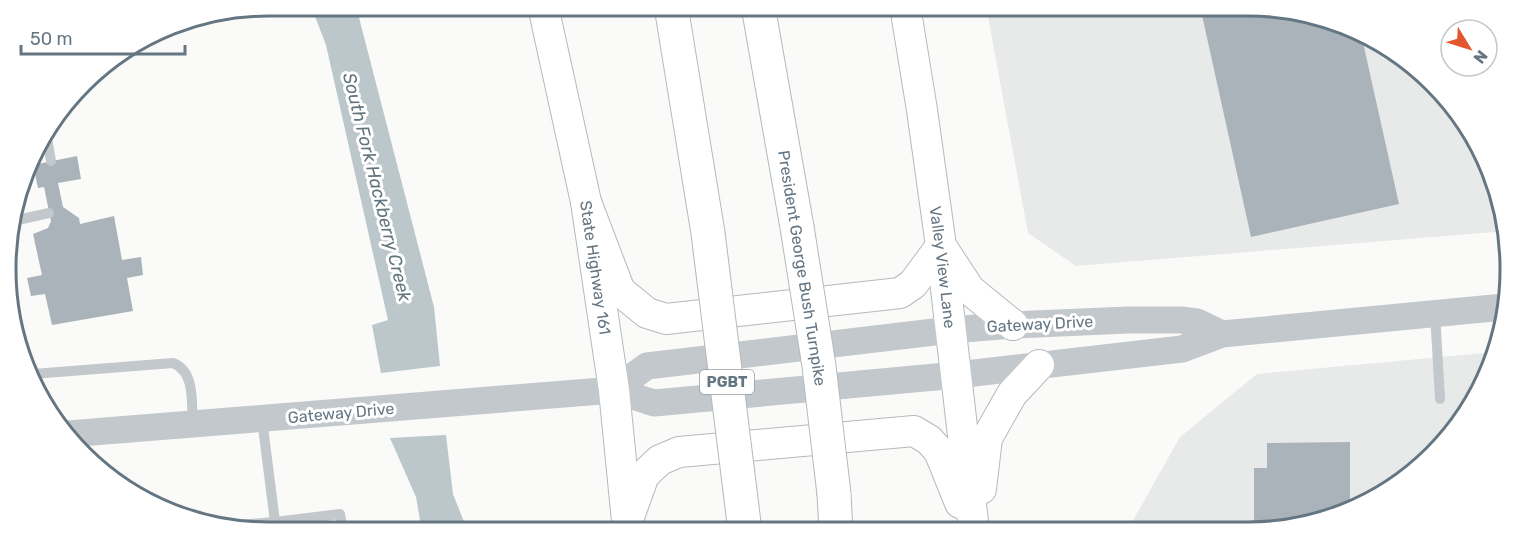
<svg xmlns="http://www.w3.org/2000/svg" width="1517" height="538" viewBox="0 0 1517 538" font-family="Rubik,sans-serif">
	<style>
		.built { fill: #e8e9e9 }
		.water { fill: #bbc7cb }
		.building { fill: #aab3b9 }
		.lines { fill: none; stroke-linecap: round; stroke-linejoin: round }
		.secondary-casing { stroke: #b3babf; stroke-width: 32 }
		.motorway-casing { stroke: #b4b9bd; stroke-width: 35 }
		.service { stroke: #c3c8cc; stroke-width: 10 }
		.tertiary { stroke: #c3c8cc; stroke-width: 27 }
		.secondary { stroke: #fff; stroke-width: 30 }
		.motorway { stroke: #fff; stroke-width: 33 }
		.motorway-bridge-casing { stroke: #b4b9bd; stroke-width: 35; stroke-linecap: butt }
		.motorway-bridge { stroke: #fff; stroke-width: 33 }
		.labels { text-anchor: middle; dominant-baseline: central; stroke-width: 6; stroke-linejoin: round; paint-order: stroke }
		.shield { fill: #fff; stroke: #939fa8; stroke-width: 1.5 }
		.shield-label { font-size: 15px; font-weight: bold; fill: #657683 }
		.street-label { font-size: 16px; fill: #657683; stroke: #fff }
		.water-label { font-size: 18px; font-style: italic; fill: #60757c; stroke: #fff }
		.rim { fill: none; stroke: #657683; stroke-width: 3 }
	</style>
	<rect width="100%" height="100%" fill="#fafaf8"/>
	<!-- built -->
	<g class="built">
		<polygon points="986,6 1248,6 1316,15 1408,61 1476,138 1507,231 1076,266 1028,233"/>
		<polygon points="1495,352 1467,415 1422,467 1364,505 1283,530 1129,530 1130,526 1180,437 1257,374"/>
	</g>
	<!-- water -->
	<g class="water">
		<polygon points="311,6 356,6 434,307 440,366 381,373 372,325 388,320 326,45"/>
		<polygon points="446,435 453,494 468,532 422,532 416,497 390,438"/>
	</g>
	<!-- building -->
	<g class="building">
		<polygon points="1200,6 1248,6 1316,15 1362,38 1399,204 1251,237"/>
		<polygon points="77,156 81,179 58,183 63,207 79,218 80,224 114,216 122,260 141,257 143,275 127,278 133,311 52,325 45,294 31,296 27,278 42,275 33,234 48,228 51,221 44,187 38,188 33,165"/>
		<polygon points="1350,442 1350,509 1283,530 1254,530 1254,468 1267,468 1267,443"/>
	</g>
	<g class="lines">
		<!-- secondary casing -->
		<g class="secondary-casing">
			<g id="secondary">
				<path id="s1" d="M 543,6 L 586,202 L 614,390 L 628,531"/>
				<path id="s2" d="M 905,6 L 922,110 L 941,246 L 974,530"/>
				<polyline points="586,202 620,291 647,313 666,319 900,293 913,284 941,246 970,290 1013,325"/>
				<polyline points="981,489 987,438 1012,394 1039,365"/>
				<polyline points="630,514 644,475 660,460 679,452 914,431 929,440 939,451 960,503"/>
			</g>
		</g>
		<!-- motorway casing -->
		<g class="motorway-casing">
			<g id="motorway">
				<polyline points="671,6 708,233"/>
				<polyline points="758,6 797,227"/>
				<polyline points="834,494 836,531"/>
			</g>
		</g>
		<!-- service -->
		<g class="service">
			<polyline points="46,132 51,161"/>
			<polyline points="13,221 49,213"/>
			<polyline points="1435,313 1440,399"/>
			<path d="M 33,374 L 173,363 C 196,372 191,404 193,424"/>
			<polyline points="275,522 340,514 343,532"/>
			<polyline points="226,526 275,522 262,419"/>
		</g>
		<!-- tertiary -->
		<g class="tertiary">
			<polyline points="614,390 647,366 951,330 1013,325 1128,320 1181,320 1197,322 1222,334"/>
			<polyline points="68,434 614,390 654,403 957,375 1182,349 1222,334 1504,307"/>
		</g>
		<!-- secondary -->
		<use href="#secondary" class="secondary"/>
		<!-- motorway -->
		<use href="#motorway" class="motorway"/>
		<!-- motorway-bridge casing -->
		<g class="motorway-bridge-casing">
			<g id="motorway-bridge">
				<polyline points="797,227 819,366 834,494"/>
				<polyline points="708,233 745,531"/>
			</g>
		</g>
		<!-- motorway-bridge -->
		<use href="#motorway-bridge" class="motorway-bridge"/>
	</g>
	<g class="labels">
		<!-- shield labels -->
		<rect class="shield" x="700" y="370" width="54" height="24" rx="4.5"/>
		<g class="shield-label">
			<text x="727" y="382">PGBT</text>
		</g>
		<!-- street labels -->
		<g class="street-label">
			<text stroke="none"><textPath href="#s1" startOffset="267">State Highway 161</textPath></text>
			<text transform="translate(802 268) rotate(81)">President George Bush Turnpike</text>
			<text stroke="none"><textPath href="#s2" startOffset="264">Valley View Lane</textPath></text>
			<text transform="translate(1040 324) rotate(-3)">Gateway Drive</text>
			<text transform="translate(341 413) rotate(-5)">Gateway Drive</text>
		</g>
		<!-- water labels -->
		<g class="water-label">
			<text transform="translate(377 187) rotate(76)">South Fork Hackberry Creek</text>
		</g>
	</g>
	<!-- crop -->
	<path d="M0 0H1517V538H0ZM268 16H1248A252 252 0 0 1 1500 268V270A252 252 0 0 1 1248 522H268A252 252 0 0 1 16 270V268A252 252 0 0 1 268 16Z" fill="#fff" fill-rule="evenodd"/>
	<path class="rim" d="M268 16H1248A252 252 0 0 1 1500 268V270A252 252 0 0 1 1248 522H268A252 252 0 0 1 16 270V268A252 252 0 0 1 268 16Z"/>
	<!-- north arrow -->
	<g transform="translate(1469 48) rotate(128)"><circle r="28" fill="#ffffff" stroke="#c1c8cd" stroke-width="1.5"/>
	<path d="M0-4.5L10 22L0 15L-10 22Z" fill="#e4572e"/>
	<text y="-9" font-size="16" font-weight="bold" text-anchor="middle" fill="#657683">N</text>
	</g>
	<!-- scale -->
	<path d="M21 45v9h164v-9" fill="none" stroke="#657683" stroke-width="3"/>
	<text x="30" y="45" font-size="18" fill="#657683" stroke="#ffffff" stroke-width="4.5" paint-order="stroke">50 m</text>
</svg>
